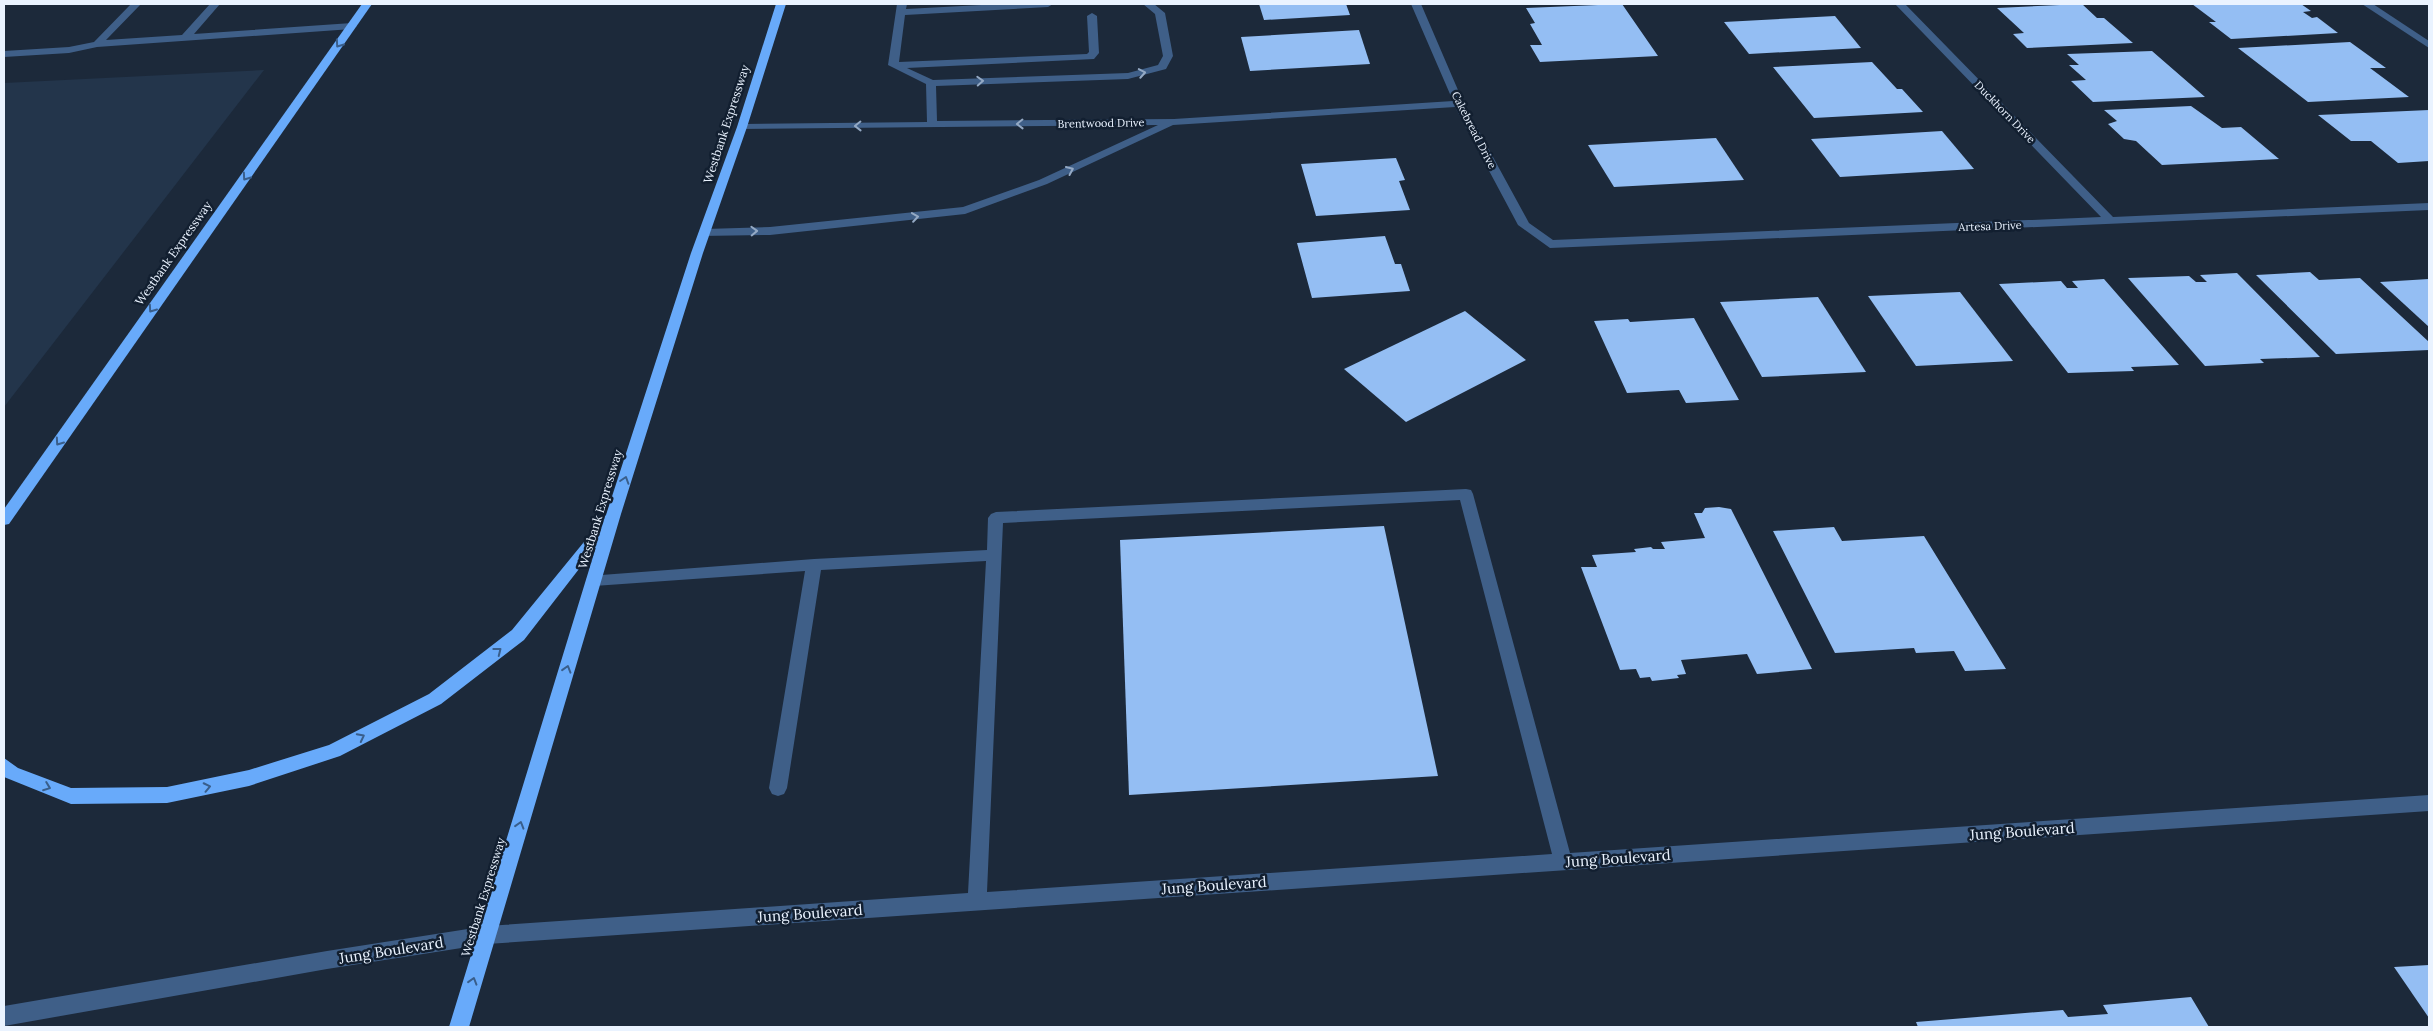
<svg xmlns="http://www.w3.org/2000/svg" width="2433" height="1031" viewBox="0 0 2433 1031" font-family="Lora,serif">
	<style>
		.built { fill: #23354b }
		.building { fill: #94bef3 }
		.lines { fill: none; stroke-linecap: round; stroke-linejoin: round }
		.minor { fill: #3f5f88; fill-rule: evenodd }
		.highway { fill: #68aafa; fill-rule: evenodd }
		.oneway { stroke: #395e8b }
		.oneway2 { stroke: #94a9c4 }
		.labels { text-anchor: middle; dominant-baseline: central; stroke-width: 5; stroke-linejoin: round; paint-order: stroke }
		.far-street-label { font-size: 11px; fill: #eaf3ff; stroke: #121f30 }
		.street-label { font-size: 12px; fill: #eaf3ff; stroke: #121f30 }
		.near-street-label { font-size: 15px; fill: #eaf3ff; stroke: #121f30 }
	</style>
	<rect width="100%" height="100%" fill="#1c293a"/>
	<!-- built -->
	<polygon class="built" points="264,70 4,407 4,83"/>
	<!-- building -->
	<g class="building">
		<polygon points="1259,4 1346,4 1350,15 1264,20"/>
		<polygon points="1622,4 1658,56 1540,62 1530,45 1542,45 1530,24 1535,23 1526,8"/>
		<polygon points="2082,4 2097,18 2104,18 2133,43 2027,48 2013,34 2024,33 1997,8"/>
		<polygon points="2192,4 2301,4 2311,11 2303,12 2312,18 2317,17 2338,33 2231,39 2209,22 2216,22"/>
		<polygon points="1835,16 1861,48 1749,54 1724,22"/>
		<polygon points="1359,30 1370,64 1250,71 1241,37"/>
		<polygon points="2350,42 2386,68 2370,68 2409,97 2308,102 2238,48"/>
		<polygon points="2152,51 2205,97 2093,102 2071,81 2086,80 2069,65 2079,65 2067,54"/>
		<polygon points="1872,62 1897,89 1902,89 1923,112 1814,118 1773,67"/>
		<polygon points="2191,106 2222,128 2241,127 2279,159 2162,165 2136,141 2124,139 2108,124 2117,121 2104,110"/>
		<polygon points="2429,110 2429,161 2398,163 2371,141 2351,141 2318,115"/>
		<polygon points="1942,131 1974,169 1840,177 1811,139"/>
		<polygon points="1716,138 1744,180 1614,187 1588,145"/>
		<polygon points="1396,158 1405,180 1399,181 1410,210 1316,216 1301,164"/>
		<polygon points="1385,236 1395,264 1401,264 1410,291 1312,298 1297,243"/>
		<polygon points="2310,272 2319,280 2360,278 2429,342 2429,350 2336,354 2256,275"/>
		<polygon points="2237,273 2320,357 2260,359 2264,363 2205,366 2128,278 2189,276 2196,282 2207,282 2200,275"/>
		<polygon points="2104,279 2179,365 2131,367 2134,371 2068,373 1999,284 2061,281 2067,288 2078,288 2072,281"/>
		<polygon points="2429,279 2429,327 2380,282"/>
		<polygon points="1960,292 2013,361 1916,366 1868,296"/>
		<polygon points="1818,297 1866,372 1762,377 1720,302"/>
		<polygon points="1465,311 1526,360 1406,422 1344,369"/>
		<polygon points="1694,318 1739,400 1686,403 1679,390 1627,393 1594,321 1628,319 1630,322"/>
		<polygon points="1719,507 1731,509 1812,669 1757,674 1747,654 1681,660 1686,674 1677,675 1679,678 1652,681 1650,677 1640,678 1636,669 1620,670 1581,567 1597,567 1592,555 1636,552 1634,549 1651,547 1653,549 1665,549 1661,542 1705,538 1694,513 1702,513 1705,508"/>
		<polygon points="1384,526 1438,776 1129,795 1120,540"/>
		<polygon points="1834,527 1842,541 1924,536 2006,669 1965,671 1954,651 1916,653 1914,648 1835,653 1773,531"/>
		<polygon points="2429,965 2429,1018 2394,967"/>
		<polygon points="2191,997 2209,1027 1918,1027 1916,1022 2063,1010 2068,1017 2108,1014 2103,1005"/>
	</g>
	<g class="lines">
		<!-- minor -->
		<g class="minor">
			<polygon points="131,4 141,4 106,40 182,35 210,4 220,4 194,34 352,23 357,26 352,29 97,47 69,53 4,57 4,51 69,47 94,42"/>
			<polygon points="897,4 907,4 906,9 1000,4 1053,4 1048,7 905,15 899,62 1087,54 1089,52 1087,16 1092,13 1097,16 1099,53 1094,59 907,68 933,80 1128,73 1158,65 1163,56 1155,14 1143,4 1154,4 1165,13 1173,56 1166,69 1128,79 936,86 937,121 1174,119 1453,101 1411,4 1421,4 1464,104 1529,223 1553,240 2101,217 1895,4 1905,4 2113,217 2429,203 2429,210 1550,248 1518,225 1455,107 1173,125 1047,184 965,214 770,235 701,236 699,233 705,229 770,227 963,207 1039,180 1158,125 738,129 737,127 742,124 927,122 926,84 888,65"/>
			<polygon points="2362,4 2373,4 2429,41 2429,48"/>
			<path d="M 1466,489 L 1471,490 L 1473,494 L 1570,853 L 2429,795 L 2429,811 L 487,944 L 327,969 L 4,1026 L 4,1006 L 327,951 L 487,926 L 968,893 L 986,561 L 821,570 L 787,788 L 784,794 L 778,796 L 772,794 L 769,788 L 805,571 L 594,586 L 588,584 L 586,580 L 588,576 L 814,559 L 987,550 L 988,518 L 991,514 L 996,512 ZM 1460,500 L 1552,854 L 987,892 L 1003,523 Z"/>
		</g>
		<!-- highway -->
		<g class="highway">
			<polygon points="362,4 372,4 9,524 4,525 4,509"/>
			<polygon points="776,4 786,4 747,127 703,253 621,514 469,1027 449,1027 596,547 524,640 441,704 340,756 249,786 167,803 71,804 4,777 4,758 18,768 71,788 167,787 249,770 329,745 429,694 512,630 606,515 691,253 737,127"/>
		</g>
	</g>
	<!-- one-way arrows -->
	<defs><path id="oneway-chevron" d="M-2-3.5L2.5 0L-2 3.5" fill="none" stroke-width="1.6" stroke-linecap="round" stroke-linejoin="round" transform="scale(1.25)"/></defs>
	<g class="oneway">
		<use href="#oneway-chevron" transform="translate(339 44) rotate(125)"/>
		<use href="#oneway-chevron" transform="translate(246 177) rotate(125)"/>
		<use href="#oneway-chevron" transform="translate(152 309) rotate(125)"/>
		<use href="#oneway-chevron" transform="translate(59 442) rotate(125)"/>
		<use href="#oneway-chevron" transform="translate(625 480) rotate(-72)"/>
		<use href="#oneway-chevron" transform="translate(498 651) rotate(-38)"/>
		<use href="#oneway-chevron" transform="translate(567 669) rotate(-73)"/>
		<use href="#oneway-chevron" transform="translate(361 737) rotate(-27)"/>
		<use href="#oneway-chevron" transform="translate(47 787) rotate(21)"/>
		<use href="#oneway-chevron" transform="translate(207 787) rotate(-12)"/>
		<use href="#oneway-chevron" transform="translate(520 825) rotate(-73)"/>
		<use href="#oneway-chevron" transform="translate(473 981) rotate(-73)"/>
	</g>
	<g class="oneway2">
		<use href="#oneway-chevron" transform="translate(1142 73) rotate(-10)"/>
		<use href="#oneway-chevron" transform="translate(980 81) rotate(-3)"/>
		<use href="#oneway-chevron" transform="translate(1020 124) rotate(179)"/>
		<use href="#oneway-chevron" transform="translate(858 126) rotate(179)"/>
		<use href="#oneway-chevron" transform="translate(1070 170) rotate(-24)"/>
		<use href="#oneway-chevron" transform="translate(915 217) rotate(-8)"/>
		<use href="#oneway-chevron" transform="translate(754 231) rotate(-2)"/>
	</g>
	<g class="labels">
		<!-- far-street labels -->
		<g class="far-street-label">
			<text transform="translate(2005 112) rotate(46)">Duckhorn Drive</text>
			<text transform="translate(1101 123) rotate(-1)">Brentwood Drive</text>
			<text transform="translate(1474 130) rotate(63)">Cakebread Drive</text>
			<text transform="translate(1990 226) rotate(-2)">Artesa Drive</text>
		</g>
		<!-- street labels -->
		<g class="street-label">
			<text transform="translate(726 124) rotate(-72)">Westbank Expressway</text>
			<text transform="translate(173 253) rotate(-55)">Westbank Expressway</text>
			<text transform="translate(600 509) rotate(-73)">Westbank Expressway</text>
			<text transform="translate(483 897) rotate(-73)">Westbank Expressway</text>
		</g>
		<!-- near-street labels -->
		<g class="near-street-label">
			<text transform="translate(2022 831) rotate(-4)">Jung Boulevard</text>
			<text transform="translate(1618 858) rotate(-4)">Jung Boulevard</text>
			<text transform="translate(1214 885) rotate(-4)">Jung Boulevard</text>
			<text transform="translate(810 913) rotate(-4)">Jung Boulevard</text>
			<text transform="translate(391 950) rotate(-9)">Jung Boulevard</text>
		</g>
	</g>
	<!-- border -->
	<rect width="2433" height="1031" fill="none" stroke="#eaf3ff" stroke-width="10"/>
</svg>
